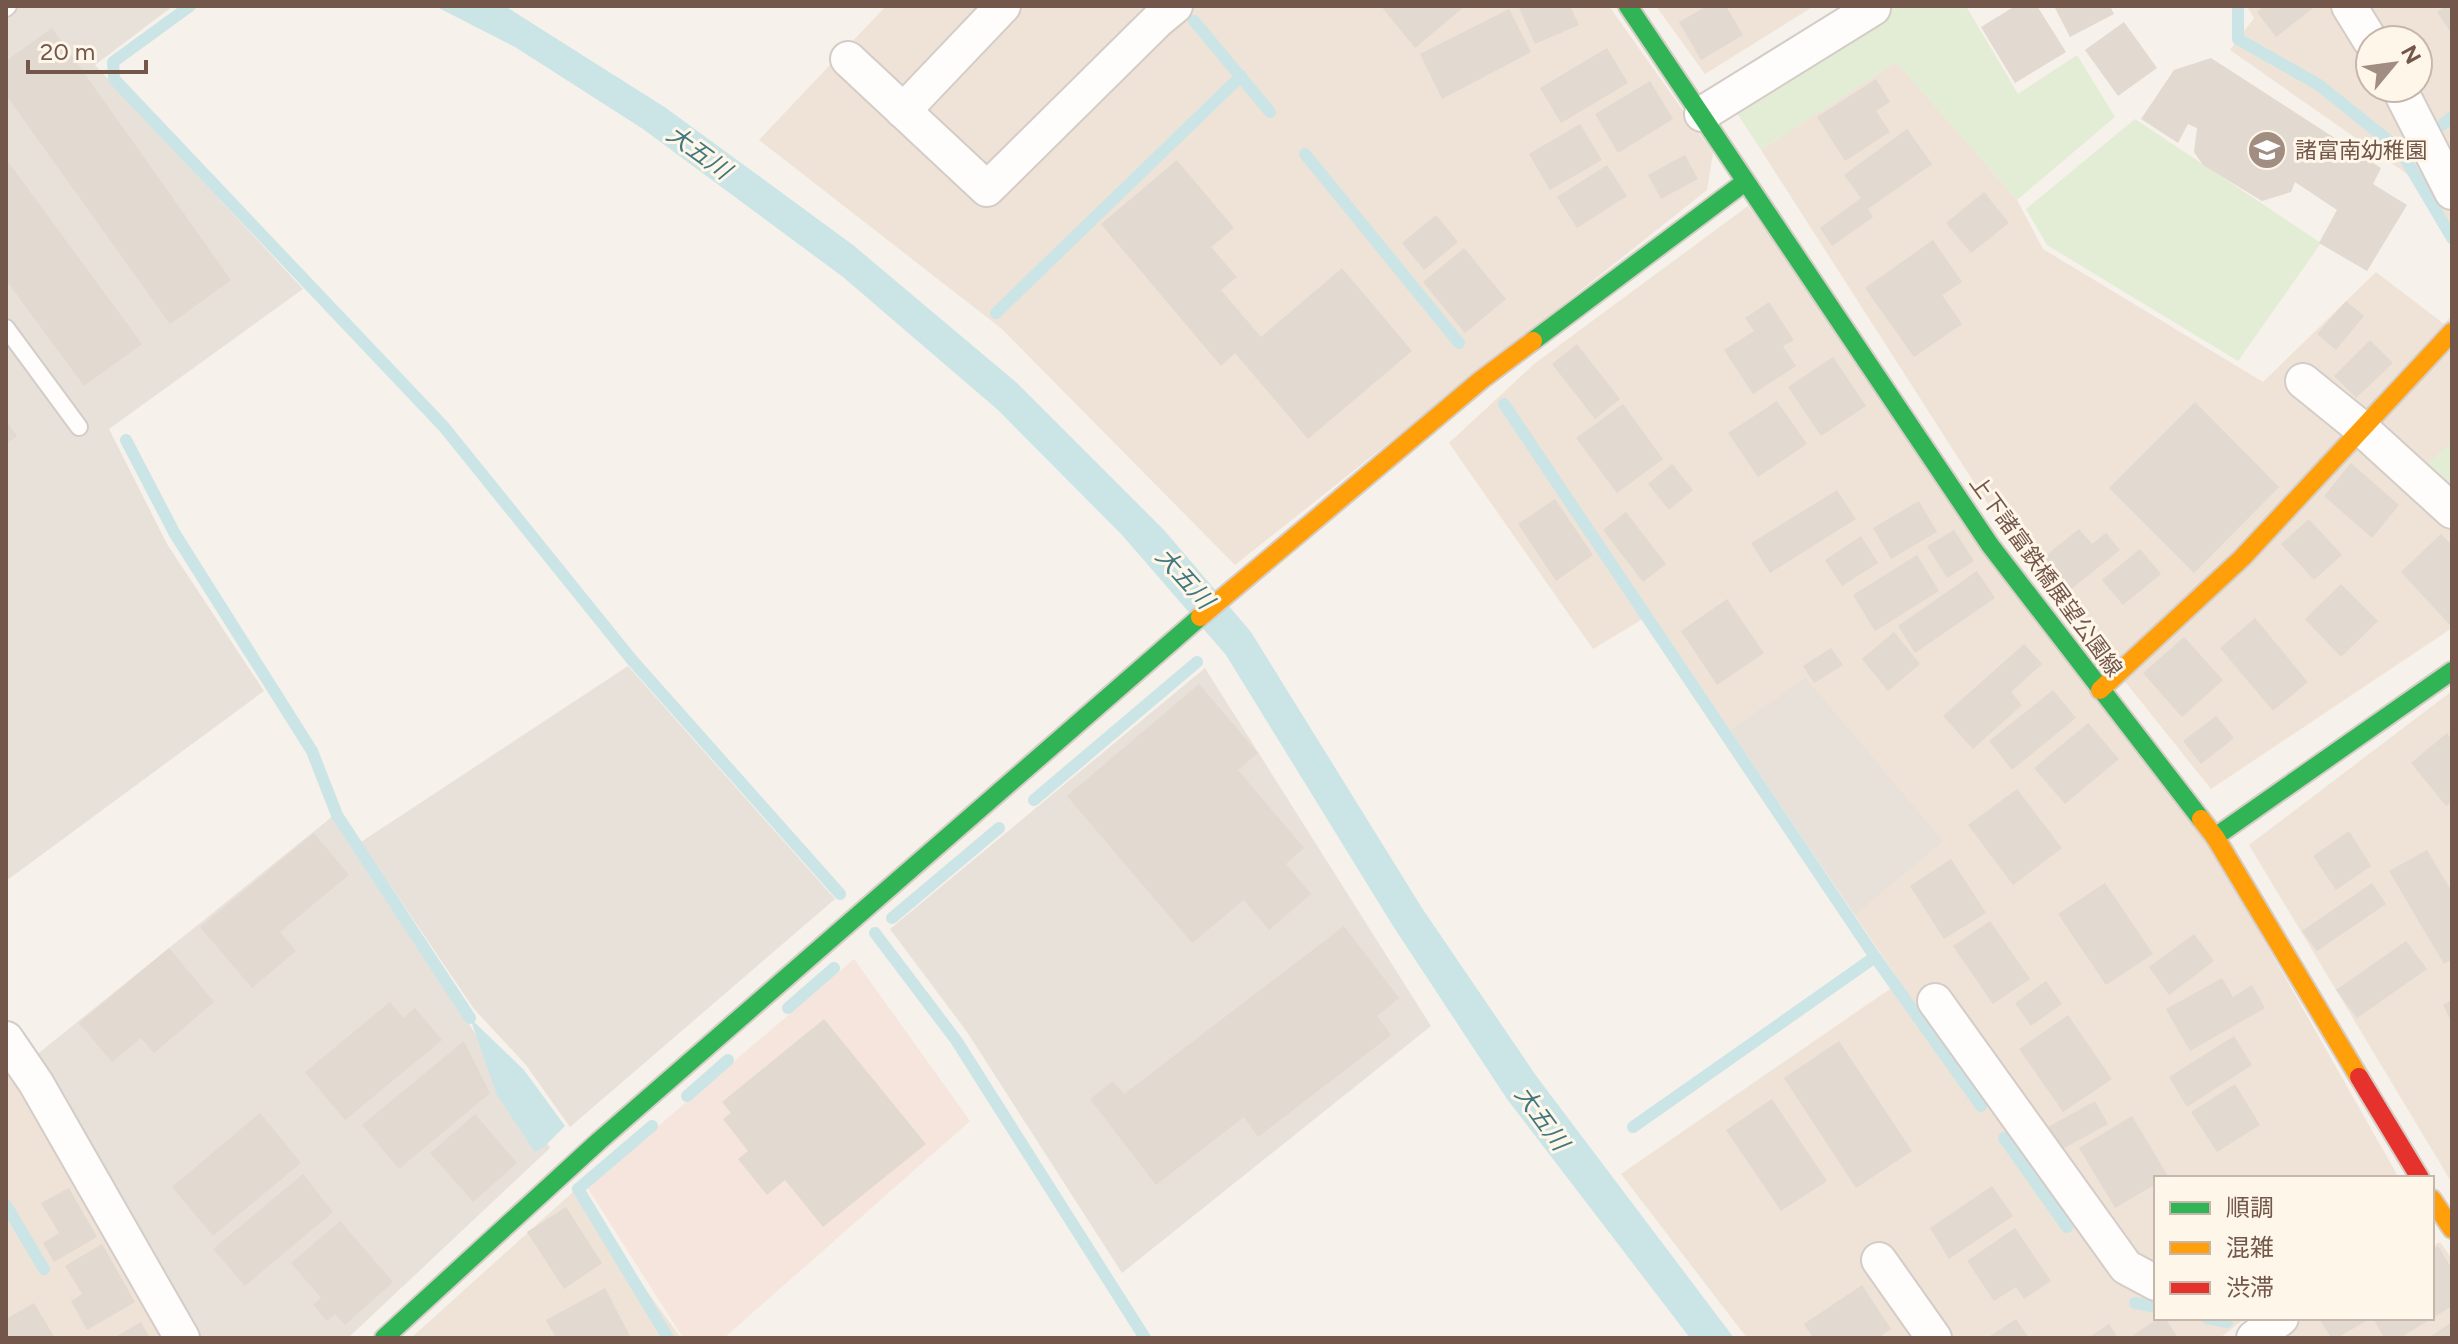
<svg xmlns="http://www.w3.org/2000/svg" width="2458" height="1344" viewBox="0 0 2458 1344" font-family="Figtree,'Noto Sans JP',sans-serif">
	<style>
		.residential { fill: #efe3d7; fill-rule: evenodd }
		.commercial { fill: #f6e5dd }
		.industrial { fill: #e8e1da }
		.green { fill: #e3edd5 }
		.water { fill: #cbe5e6 }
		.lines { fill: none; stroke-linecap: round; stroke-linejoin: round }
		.stream { stroke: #cbe5e6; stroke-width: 12 }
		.building { fill: #e2d9d1 }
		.lane-casing { stroke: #d4ccc7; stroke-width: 20 }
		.street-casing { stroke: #d4ccc7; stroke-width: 38 }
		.fast-casing { stroke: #d5ccc6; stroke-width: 22 }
		.slow-casing { stroke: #d5ccc6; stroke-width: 22 }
		.jam-casing { stroke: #d5ccc6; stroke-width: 22 }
		.lane { stroke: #fefdfc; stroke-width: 16 }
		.street { stroke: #fefdfc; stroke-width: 34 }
		.fast { stroke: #30b455; stroke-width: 18 }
		.slow { stroke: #ff9f0a; stroke-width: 18 }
		.jam { stroke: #e5322d; stroke-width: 18 }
		.labels { text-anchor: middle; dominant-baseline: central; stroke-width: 6; stroke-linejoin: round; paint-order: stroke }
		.poi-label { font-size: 22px; fill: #73574a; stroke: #fff6ea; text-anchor: start }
		.street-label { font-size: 22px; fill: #73574a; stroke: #fff6ea }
		.water-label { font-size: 24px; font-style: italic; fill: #41777f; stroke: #fff6ea }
	</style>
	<rect width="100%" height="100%" fill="#f6f1ea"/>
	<!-- residential -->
	<g class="residential">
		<polygon points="886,6 1609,6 1713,153 1707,190 1235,565 1002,329 759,140"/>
		<polygon points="1656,6 1814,6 1705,74"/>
		<path d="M 2247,6 L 2452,6 L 2452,248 L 2410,176 L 2230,50 L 2254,18 ZM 2370,40 L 2418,40 L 2418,88 L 2370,88 Z"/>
		<polygon points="1896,61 2017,200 2043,249 2263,382 2376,272 2444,324 2452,315 2452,628 2211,789 2007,534 1761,150"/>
		<polygon points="1748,206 2211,847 2399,1178 2156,1178 2156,1318 2245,1318 2220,1338 1747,1338 1621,1174 1900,982 1651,614 1593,649 1449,443 1534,364"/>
		<polygon points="2452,691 2452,1183 2249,845"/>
		<polygon points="6,1062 27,1093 162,1338 6,1338"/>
		<polygon points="574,1191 681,1338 411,1338"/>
		<polygon points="2440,1242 2452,1259 2452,1338 2274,1338 2307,1318 2432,1318 2432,1246"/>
	</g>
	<!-- commercial -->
	<polygon class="commercial" points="854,959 970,1121 724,1338 683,1338 587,1187"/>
	<!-- industrial -->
	<g class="industrial">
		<polygon points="6,6 173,6 95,65 303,289 109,429 167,544 264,691 6,881"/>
		<polygon points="628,666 835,899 570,1127 526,1065 474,1009 361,842"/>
		<polygon points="1205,668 1431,1026 1122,1273 967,1032 890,929"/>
		<polygon points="1806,678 1943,841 1855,915 1730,730"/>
		<polygon points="333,816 550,1148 348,1338 200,1338 35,1056"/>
	</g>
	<!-- green -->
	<g class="green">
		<polygon points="1889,6 1966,6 2018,94 2077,55 2115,117 2017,200 1896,62 1761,150 1735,110 1891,10"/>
		<polygon points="2135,119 2321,243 2238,361 2047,245 2026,209"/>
		<polygon points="2452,441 2452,489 2426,465"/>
	</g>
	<!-- water -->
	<g class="water">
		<polygon points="435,6 505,6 666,108 853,245 1017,383 1164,530 1251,632 1422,908 1537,1077 1734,1338 1690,1338 1507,1099 1393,926 1226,655 1122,535 998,410 843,277 643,129 515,47"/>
		<polygon points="470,1018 524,1070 565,1126 545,1146 535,1152 497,1095"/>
	</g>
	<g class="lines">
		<!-- stream -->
		<g class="stream">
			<polyline points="190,6 113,62 114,79 444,427 632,660 840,894"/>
			<polyline points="2238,9 2238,39 2319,85 2400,150 2452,238"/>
			<polyline points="1194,21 1270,112"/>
			<polyline points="2442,125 2452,117"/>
			<polyline points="1305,154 1459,343"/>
			<polyline points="996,313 1241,76"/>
			<polyline points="1504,404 1875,957 1981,1106"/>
			<polyline points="126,440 175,534 312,751 337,815 470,1018"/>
			<polyline points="1034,800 1197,662"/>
			<polyline points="892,918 999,828"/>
			<polyline points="875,933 956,1040 1145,1338"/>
			<polyline points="788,1008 834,968"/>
			<polyline points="687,1096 728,1060"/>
			<polyline points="652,1126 578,1189 668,1338"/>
			<polyline points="1633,1127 1875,957"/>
			<polyline points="2004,1138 2067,1227"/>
			<polyline points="6,1205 44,1269"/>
			<polyline points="2135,1303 2156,1307"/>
			<polyline points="2207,1318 2227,1322"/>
		</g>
	</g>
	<!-- building -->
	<g class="building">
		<polygon points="1381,6 1465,6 1415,48"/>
		<polygon points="1523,6 1570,6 1579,25 1535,44 1519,8"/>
		<polygon points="1707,6 1726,6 1743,35 1701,60 1679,22"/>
		<polygon points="2015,6 2037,6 2066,52 2015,83 1981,27"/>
		<polygon points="2054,6 2110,6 2114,14 2070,37"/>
		<polygon points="2265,6 2316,6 2276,37 2257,12"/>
		<polygon points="2445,6 2452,6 2452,34 2437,12"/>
		<polygon points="1509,9 1531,52 1442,99 1420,54"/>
		<polygon points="2124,22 2157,68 2118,96 2085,50"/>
		<polygon points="52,28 231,280 170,324 6,95 6,61"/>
		<polygon points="1607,48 1628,83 1561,123 1540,88"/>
		<polygon points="2211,58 2381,168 2373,184 2407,205 2367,271 2319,243 2337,210 2295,182 2291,192 2262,201 2203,165 2194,152 2197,128 2188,124 2178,143 2141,119 2174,70"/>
		<polygon points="1876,79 1890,102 1876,111 1890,132 1845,161 1817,117"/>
		<polygon points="1650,81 1673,119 1618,153 1595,114"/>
		<polygon points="1580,124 1602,160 1550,190 1529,154"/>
		<polygon points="1907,129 1932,164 1868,209 1873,217 1832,246 1820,228 1861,198 1844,175"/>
		<polygon points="1685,155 1698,179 1661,199 1648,175"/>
		<polygon points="6,159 142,344 84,386 6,280"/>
		<polygon points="1177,160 1234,228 1211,247 1237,277 1221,290 1261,337 1342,268 1412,351 1308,439 1235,353 1221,366 1101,224"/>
		<polygon points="1607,165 1627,196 1577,228 1557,197"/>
		<polygon points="1984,192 2009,223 1971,253 1946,223"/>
		<polygon points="1436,215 1458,242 1424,270 1402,243"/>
		<polygon points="1933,240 1962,282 1942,295 1962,324 1914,357 1865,288"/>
		<polygon points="1464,248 1506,299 1465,333 1423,282"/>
		<polygon points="2346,301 2364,316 2336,350 2317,334"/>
		<polygon points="1769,302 1794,340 1783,346 1796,366 1753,394 1724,350 1754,331 1745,318"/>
		<polygon points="2370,340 2393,363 2356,398 2334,376"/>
		<polygon points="1577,344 1620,399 1595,419 1552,364"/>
		<polygon points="1833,357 1866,406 1821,436 1788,387"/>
		<polygon points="1777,401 1807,444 1758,477 1728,433"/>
		<polygon points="2195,402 2279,487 2194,573 2109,488"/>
		<polygon points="1623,404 1663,459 1617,493 1576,438"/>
		<polygon points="6,421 17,436 6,444"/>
		<polygon points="2351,463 2399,505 2372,538 2324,496"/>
		<polygon points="1672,464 1693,490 1669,510 1648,484"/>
		<polygon points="1837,490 1856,519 1770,573 1751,543"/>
		<polygon points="1555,499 1593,555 1556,581 1518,524"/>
		<polygon points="1919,501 1937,532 1891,559 1873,528"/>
		<polygon points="1626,512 1666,564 1643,582 1603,530"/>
		<polygon points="2309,519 2342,555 2314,580 2281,544"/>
		<polygon points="2079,529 2092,544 2106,533 2120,550 2065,594 2039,561"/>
		<polygon points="1954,530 1974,561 1947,578 1927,546"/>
		<polygon points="2441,534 2452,545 2452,622 2449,624 2401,572"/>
		<polygon points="1861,536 1878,563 1842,586 1825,560"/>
		<polygon points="2140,549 2161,574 2123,605 2102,580"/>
		<polygon points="1917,555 1939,591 1875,631 1853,595"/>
		<polygon points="1977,571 1995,598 1915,653 1898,626"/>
		<polygon points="2341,584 2378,621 2341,657 2305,619"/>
		<polygon points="1727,599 1764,653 1717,685 1681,631"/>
		<polygon points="2255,618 2308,682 2273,711 2220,648"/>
		<polygon points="1894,632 1920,664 1888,691 1862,659"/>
		<polygon points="2184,637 2223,680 2182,717 2143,673"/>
		<polygon points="2024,644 2042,664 2011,692 2022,705 1973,749 1943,716"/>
		<polygon points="1831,648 1843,665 1814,683 1803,666"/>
		<polygon points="1199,684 1258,753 1238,770 1304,848 1286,864 1311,894 1269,930 1244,900 1192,943 1067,796"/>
		<polygon points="2053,690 2076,718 2012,770 1989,741"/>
		<polygon points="2216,716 2234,738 2201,764 2183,741"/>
		<polygon points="2088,723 2119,759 2065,804 2034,768"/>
		<polygon points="2447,733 2452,740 2452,801 2446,806 2411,763"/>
		<polygon points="2017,789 2062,848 2013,885 1968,825"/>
		<polygon points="2349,831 2371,866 2336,890 2313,856"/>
		<polygon points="314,833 349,875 280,932 296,951 252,988 200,927"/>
		<polygon points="2427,850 2452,892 2452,959 2444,964 2389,871"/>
		<polygon points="1951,859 1986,913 1944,939 1910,886"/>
		<polygon points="2105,883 2153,954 2106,985 2058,914"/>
		<polygon points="2372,883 2386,904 2317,951 2302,931"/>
		<polygon points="1990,921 2030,979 1993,1004 1953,946"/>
		<polygon points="1344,926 1399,998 1377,1016 1391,1035 1258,1137 1244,1117 1156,1185 1090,1099 1113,1081 1124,1094"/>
		<polygon points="2194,934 2214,961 2169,995 2149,967"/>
		<polygon points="2406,941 2427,969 2357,1018 2336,990"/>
		<polygon points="169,948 214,1002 154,1053 141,1038 112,1062 79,1023"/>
		<polygon points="2222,978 2233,997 2252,985 2265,1008 2190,1051 2166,1009"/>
		<polygon points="2046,981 2062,1004 2031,1026 2015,1003"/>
		<polygon points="2452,1000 2452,1023 2443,1005"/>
		<polygon points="390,1002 403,1018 415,1008 442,1040 345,1120 305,1072"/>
		<polygon points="2068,1015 2112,1079 2063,1112 2019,1049"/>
		<polygon points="824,1019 926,1144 823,1227 785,1180 767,1195 738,1159 748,1151 723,1119 731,1113 722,1102"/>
		<polygon points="2234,1036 2252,1065 2187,1107 2169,1077"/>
		<polygon points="464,1041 490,1093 399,1169 362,1125"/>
		<polygon points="1839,1041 1912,1151 1856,1188 1784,1078"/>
		<polygon points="2235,1084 2260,1125 2217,1152 2191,1112"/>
		<polygon points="1772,1099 1827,1181 1781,1211 1726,1130"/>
		<polygon points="2095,1101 2108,1124 2057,1152 2044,1129"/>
		<polygon points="260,1113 301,1163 213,1236 172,1187"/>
		<polygon points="475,1114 517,1163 473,1202 430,1153"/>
		<polygon points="2132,1116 2168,1176 2156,1178 2156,1184 2115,1208 2079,1148"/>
		<polygon points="303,1174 333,1212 245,1286 213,1249"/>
		<polygon points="1992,1186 2013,1216 1949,1259 1930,1228"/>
		<polygon points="69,1188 97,1237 54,1262 43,1243 59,1233 41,1203"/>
		<polygon points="566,1207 602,1263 564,1289 527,1232"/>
		<polygon points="340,1221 393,1282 345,1325 335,1314 327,1321 313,1305 321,1298 291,1263"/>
		<polygon points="2015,1228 2051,1281 2024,1299 2016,1287 1994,1301 1967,1261"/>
		<polygon points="102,1244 135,1302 87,1330 71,1301 82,1294 65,1266"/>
		<polygon points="2438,1246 2452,1269 2452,1306 2400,1338 2384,1338 2373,1318 2432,1318 2432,1250"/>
		<polygon points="1862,1285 1891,1329 1878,1338 1813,1338 1804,1324"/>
		<polygon points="605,1288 631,1338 556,1338 546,1320"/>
		<polygon points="34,1303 55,1338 6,1338 6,1319"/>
		<polygon points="2159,1318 2165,1318 2178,1338 2135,1338 2133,1335"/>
		<polygon points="2319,1318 2371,1318 2337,1338 2331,1338"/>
		<polygon points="2016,1319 2029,1338 1987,1338"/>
		<polygon points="141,1322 150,1338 113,1338"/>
		<polygon points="2452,1322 2452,1338 2428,1338"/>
		<polygon points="2109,1324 2118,1338 2088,1338"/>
	</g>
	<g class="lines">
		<!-- lane casing -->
		<g class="lane-casing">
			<g id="lane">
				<polyline points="6,8 8,6"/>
				<polyline points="6,328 79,427"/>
			</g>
		</g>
		<!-- street casing -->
		<g class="street-casing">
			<g id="street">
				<polyline points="2349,6 2370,40"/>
				<polyline points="848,59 987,189 1158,20 1175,6"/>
				<polyline points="2399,88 2452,192"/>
				<polyline points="903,111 1003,6"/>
				<polyline points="1702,114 1873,8 1872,6"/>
				<polyline points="2303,381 2361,428 2452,511"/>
				<polyline points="1935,1001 2126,1267 2156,1283"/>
				<polyline points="6,1039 36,1083 182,1338"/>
				<polyline points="1879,1260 1934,1338"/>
				<polyline points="2254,1338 2281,1318"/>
			</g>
		</g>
		<!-- fast casing -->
		<g class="fast-casing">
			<g id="fast">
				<polyline points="1628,6 1990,545 2201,819"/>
				<polyline points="1533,341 1745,182"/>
				<polyline points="2215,837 2452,671"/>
				<polyline points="384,1338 599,1141 1200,617"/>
			</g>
		</g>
		<!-- slow casing -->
		<g class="slow-casing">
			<g id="slow">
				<polyline points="1200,617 1481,380 1533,341"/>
				<polyline points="2100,690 2242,558 2452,332"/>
				<polyline points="2201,819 2215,837 2359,1077"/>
				<polyline points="2432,1199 2452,1229"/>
			</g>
		</g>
		<!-- jam casing -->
		<g class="jam-casing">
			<polyline id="jam" points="2359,1077 2420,1178"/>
		</g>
		<!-- lane -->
		<use href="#lane" class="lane"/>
		<!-- street -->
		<use href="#street" class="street"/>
		<!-- fast -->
		<use href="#fast" class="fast"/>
		<!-- slow -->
		<use href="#slow" class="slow"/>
		<!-- jam -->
		<use href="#jam" class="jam"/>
	</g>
	<!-- icons -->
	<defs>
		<g id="school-disc" transform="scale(2)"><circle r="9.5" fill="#a18d82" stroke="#fff6ea"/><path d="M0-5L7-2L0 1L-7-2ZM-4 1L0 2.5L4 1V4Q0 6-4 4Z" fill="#fff"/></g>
	</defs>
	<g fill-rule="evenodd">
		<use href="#school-disc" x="2267" y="150"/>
	</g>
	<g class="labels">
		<!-- poi labels -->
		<g class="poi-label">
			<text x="2295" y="150">諸富南幼稚園</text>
		</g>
		<!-- street labels -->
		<g class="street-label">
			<text transform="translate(2046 576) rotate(54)">上下諸富鉄橋展望公園線</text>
		</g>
		<!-- water labels -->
		<g class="water-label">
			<text transform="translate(699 152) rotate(36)">大五川</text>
			<text transform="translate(1185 578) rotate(48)">大五川</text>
			<text transform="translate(1542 1118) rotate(54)">大五川</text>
		</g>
	</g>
	<!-- border -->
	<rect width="2458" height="1344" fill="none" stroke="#73574a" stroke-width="16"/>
	<!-- legend -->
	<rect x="2154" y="1176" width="280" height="144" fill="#fff6ea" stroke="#c7b6aa" stroke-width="2"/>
	<rect x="2170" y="1202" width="40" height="12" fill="#30b455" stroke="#c7b6aa" stroke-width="2"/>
	<text x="2226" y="1216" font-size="24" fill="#73574a">順調</text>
	<rect x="2170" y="1242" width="40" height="12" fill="#ff9f0a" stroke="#c7b6aa" stroke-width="2"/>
	<text x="2226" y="1256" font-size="24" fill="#73574a">混雑</text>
	<rect x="2170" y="1282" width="40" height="12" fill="#e5322d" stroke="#c7b6aa" stroke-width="2"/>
	<text x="2226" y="1296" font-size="24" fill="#73574a">渋滞</text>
	<!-- north arrow -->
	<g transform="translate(2394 64) rotate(61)"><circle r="38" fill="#fff6ea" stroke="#c7b6aa" stroke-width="2"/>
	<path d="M0-6L14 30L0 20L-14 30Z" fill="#a18d82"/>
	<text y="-12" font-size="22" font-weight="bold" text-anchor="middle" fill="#73574a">N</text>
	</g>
	<!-- scale -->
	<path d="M28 60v12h118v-12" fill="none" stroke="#73574a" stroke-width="4"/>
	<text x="40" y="60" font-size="24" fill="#73574a" stroke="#fff6ea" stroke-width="6" paint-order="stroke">20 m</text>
</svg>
